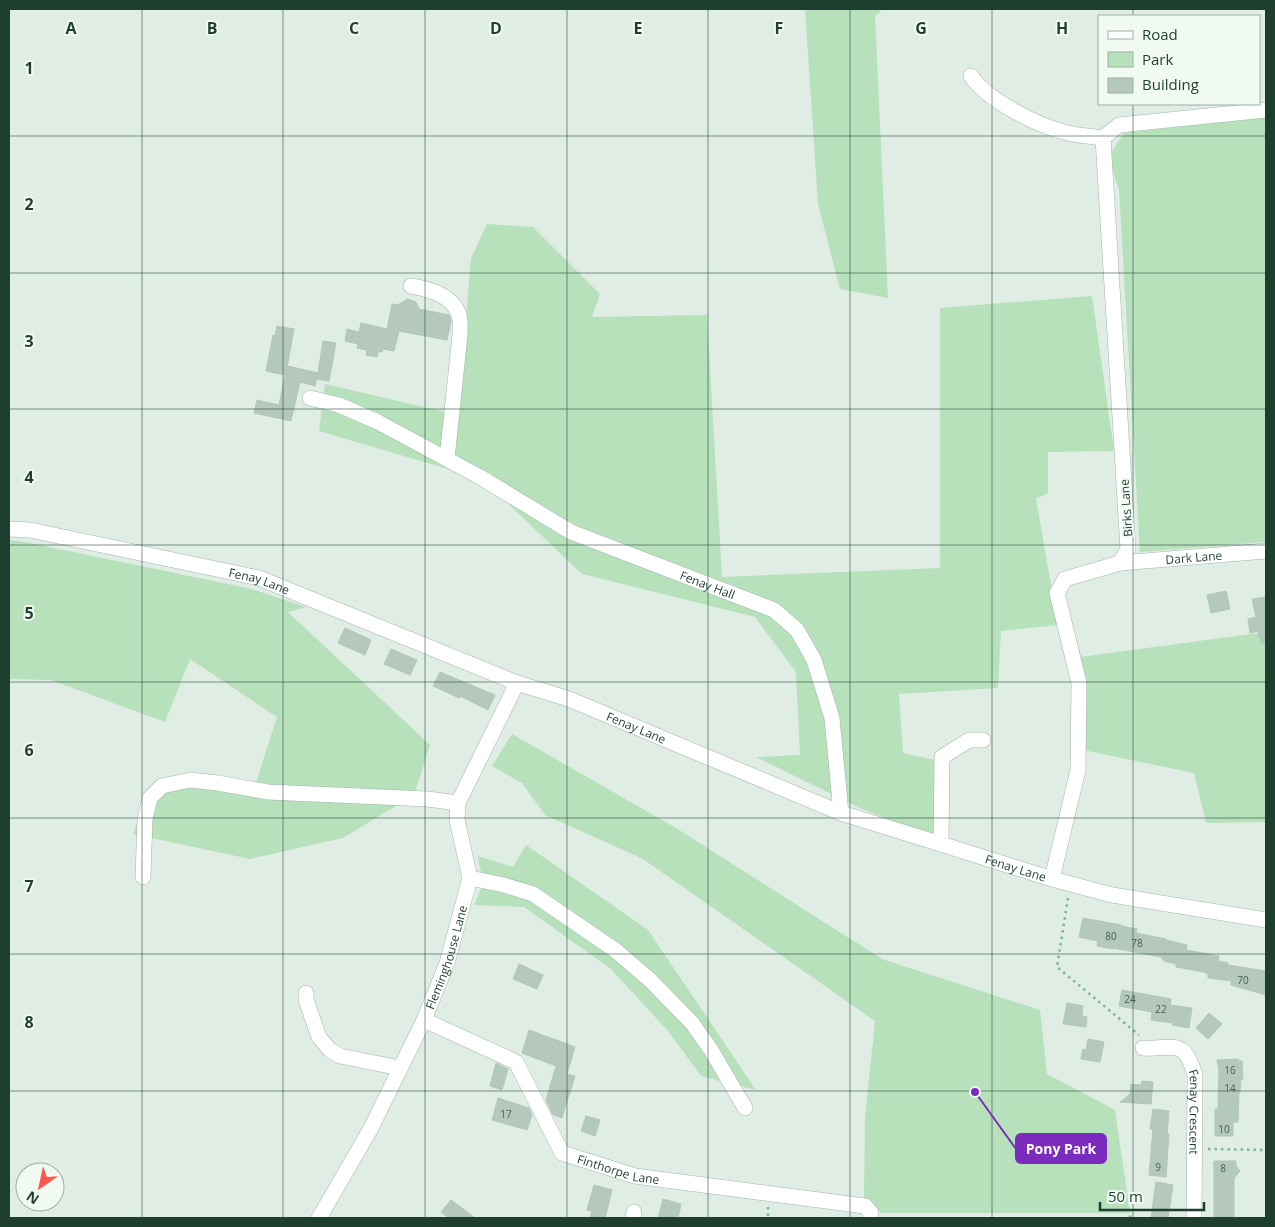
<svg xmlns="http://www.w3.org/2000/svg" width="1275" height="1227" viewBox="0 0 1275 1227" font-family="'Open Sans',sans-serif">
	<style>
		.green { fill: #b6e1ba }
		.building { fill: #b5c8bd; stroke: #b1c7ba }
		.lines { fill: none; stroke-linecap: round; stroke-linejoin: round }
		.minor-casing { stroke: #a2b5ab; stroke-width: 16 }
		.path { stroke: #7cb499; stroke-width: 2.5; stroke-dasharray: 2.5 4; stroke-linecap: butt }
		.minor { stroke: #fff; stroke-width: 15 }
		.grid { fill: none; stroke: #1e3f30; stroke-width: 1; stroke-opacity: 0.55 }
		.labels { text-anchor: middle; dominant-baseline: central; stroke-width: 4; stroke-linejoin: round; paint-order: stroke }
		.number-label { font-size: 10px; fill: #446153 }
		.street-label { font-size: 12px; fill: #1e3f30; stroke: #f1f9f3 }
		.grid-label { font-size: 16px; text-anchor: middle; font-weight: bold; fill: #1e3f30; stroke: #f1f9f3; stroke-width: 4; stroke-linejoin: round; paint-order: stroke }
		.leader { fill: none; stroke: #7b2cbf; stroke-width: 2 }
		.callout-dot { fill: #7b2cbf; stroke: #f1f9f3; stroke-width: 2 }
		.callout { fill: #7b2cbf; stroke: #7b2cbf; stroke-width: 2 }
		.callout-label { font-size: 14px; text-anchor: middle; font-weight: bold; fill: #fff }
	</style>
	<rect width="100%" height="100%" fill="#e0ede5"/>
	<!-- green -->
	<g class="green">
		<polygon points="805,9 883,9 875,16 888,298 840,289 818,204"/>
		<polygon points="1266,117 1266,542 1140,552 1119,190 1108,157 1124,133"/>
		<polygon points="487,224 533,227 600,294 592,317 707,315 722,577 940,568 940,308 1092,296 1114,451 1048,452 1048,493 1036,499 1058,625 1001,631 998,688 899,694 903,753 940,761 941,840 860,808 756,757 800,755 796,672 755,617 582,574 482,479 319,431 325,384 458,415 471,258"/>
		<polygon points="9,540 25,542 252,589 306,607 288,612 430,745 414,795 343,838 250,859 133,834 154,781 252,795 277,717 190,659 165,722 51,680 9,679"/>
		<polygon points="1266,632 1266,822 1206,823 1194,773 1083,750 1080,657"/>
		<polygon points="512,734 676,828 882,959 1040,1010 1047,1074 1115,1110 1130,1213 881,1213 864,1197 865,1118 875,1021 643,859 545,815 522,783 492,766"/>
		<polygon points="526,845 648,930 756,1090 701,1076 668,1031 611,969 524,907 474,905 483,884 478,856 513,867"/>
	</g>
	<!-- building -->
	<g class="building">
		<polygon points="408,299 416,302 419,309 449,315 451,321 447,340 399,331 394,351 383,349 382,352 378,352 377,357 366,355 367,350 357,348 358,344 345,341 347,329 359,332 361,323 387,329 392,304 398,305"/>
		<polygon points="277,326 294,329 286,373 288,366 318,373 315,386 300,382 291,421 254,413 257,400 279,405 285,375 266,371 273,335 275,336"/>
		<polygon points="323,341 336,343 329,381 317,379"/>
		<polygon points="1226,591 1230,609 1211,613 1207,595"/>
		<polygon points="1266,597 1266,643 1261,643 1258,631 1250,633 1248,619 1256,617 1252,599"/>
		<polygon points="345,628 371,640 365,655 338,643"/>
		<polygon points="391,649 417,660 410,675 384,664"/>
		<polygon points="440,672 495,695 488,710 460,696 459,698 433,686"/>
		<polygon points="1083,918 1121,925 1121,926 1137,929 1136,933 1166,939 1166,940 1187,945 1186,950 1219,956 1218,961 1228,963 1228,965 1266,971 1266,995 1231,985 1231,981 1208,978 1208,974 1204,972 1176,967 1176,964 1164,961 1161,957 1113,948 1113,949 1097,946 1098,941 1079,937"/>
		<polygon points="519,964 543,975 537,989 513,979"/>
		<polygon points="1122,990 1171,999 1170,1005 1192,1008 1189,1028 1172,1025 1173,1023 1151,1020 1152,1012 1119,1006"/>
		<polygon points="1067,1003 1083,1006 1082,1016 1087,1017 1086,1027 1063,1024"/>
		<polygon points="1209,1013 1222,1024 1208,1039 1196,1028"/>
		<polygon points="529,1030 575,1047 567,1074 575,1076 562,1118 553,1115 546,1100 556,1066 522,1053"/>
		<polygon points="1088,1039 1104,1042 1100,1062 1081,1059 1083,1049 1086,1050"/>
		<polygon points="1238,1059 1238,1061 1242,1061 1243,1079 1241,1079 1240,1092 1239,1092 1238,1122 1233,1122 1233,1136 1215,1136 1215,1109 1218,1109 1219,1071 1217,1060"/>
		<polygon points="496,1063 508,1069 502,1090 490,1086"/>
		<polygon points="1142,1081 1153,1082 1151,1104 1120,1102 1130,1094 1131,1084 1141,1085"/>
		<polygon points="498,1098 529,1108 532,1115 527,1130 492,1120"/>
		<polygon points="1153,1109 1169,1111 1167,1134 1169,1134 1166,1177 1149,1175 1153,1129 1150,1129"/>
		<polygon points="586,1116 600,1120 595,1136 581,1131"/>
		<polygon points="1214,1161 1236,1161 1236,1166 1240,1171 1234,1178 1234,1218 1214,1218"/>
		<polygon points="1156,1182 1173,1185 1168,1218 1151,1218"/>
		<polygon points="594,1185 612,1190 605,1218 590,1218 592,1211 587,1210"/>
		<polygon points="663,1199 681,1204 678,1218 658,1218"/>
		<polygon points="451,1200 462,1208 475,1218 449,1218 441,1212"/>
	</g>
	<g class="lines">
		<!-- minor casing -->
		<g class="minor-casing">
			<g id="minor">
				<path d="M 971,76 C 988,101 1038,126 1068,133 C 1079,136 1091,136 1103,138"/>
				<path d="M 411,286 C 429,289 453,295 459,315 C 461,321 460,329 460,335 L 447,459"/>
				<path id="s1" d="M 310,398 L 339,405 L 378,422 L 480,477 L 571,532 L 774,610 L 797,630 L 814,660 L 832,718 L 841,813"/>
				<path id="s2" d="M 9,529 L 30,530 L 259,578 L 517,683 L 569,699 L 841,813 L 941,844 L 1052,879 L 1112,895 L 1266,920"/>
				<path id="s3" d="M 1120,563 L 1266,551"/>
				<polyline points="941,844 942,757 969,740 983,740"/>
				<polyline points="143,877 145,819 150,798 162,786 190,780 218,783 268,792 427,799 458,803"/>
				<polyline points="470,878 504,885 533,894 615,950 650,980 692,1023 711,1050 745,1108"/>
				<polyline points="1052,879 1078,770 1079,683 1057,593 1065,579 1120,563 1128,549 1103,138 1119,125 1266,110"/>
				<polyline points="306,993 306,1000 319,1037 330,1050 340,1056 400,1068"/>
				<path id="s4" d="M 424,1020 L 516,1062 L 562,1153 L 635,1176 L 865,1206 L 871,1213 L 871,1218"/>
				<path id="s5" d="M 1143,1048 C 1174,1050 1183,1036 1195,1075 L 1194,1218"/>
				<path id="s6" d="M 319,1218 L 370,1130 L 424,1020 L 447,963 L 470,878 L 457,820 L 458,803 L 517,683"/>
				<polyline points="633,1218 634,1212"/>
			</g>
		</g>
		<!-- path -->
		<g class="path">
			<polyline points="1068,898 1057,967 1139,1035"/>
			<polyline points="1208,1149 1266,1150"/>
			<polyline points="768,1207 768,1218"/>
			<polyline points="1130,1218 1130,1213"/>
		</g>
		<!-- minor -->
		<use href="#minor" class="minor"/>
	</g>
	<!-- grid -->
	<path class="grid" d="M 142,9 L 142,1218M 283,9 L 283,1218M 425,9 L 425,1218M 567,9 L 567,1218M 708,9 L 708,1218M 850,9 L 850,1218M 992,9 L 992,1218M 1133,9 L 1133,16M 1133,104 L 1133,1218M 9,136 L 1266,136M 9,273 L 1266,273M 9,409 L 1266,409M 9,545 L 1266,545M 9,682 L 1266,682M 9,818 L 1266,818M 9,954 L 1266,954M 9,1091 L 1266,1091"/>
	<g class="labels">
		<!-- number labels -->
		<g class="number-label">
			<text x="1111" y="936">80</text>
			<text x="1137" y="943">78</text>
			<text x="1243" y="980">70</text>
			<text x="1130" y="999">24</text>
			<text x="1161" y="1009">22</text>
			<text x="1230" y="1070">16</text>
			<text x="1230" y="1088">14</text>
			<text x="506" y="1114">17</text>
			<text x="1224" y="1129">10</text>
			<text x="1158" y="1167">9</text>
			<text x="1223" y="1168">8</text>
		</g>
		<!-- street labels -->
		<g class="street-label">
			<text transform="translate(1126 508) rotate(-94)">Birks Lane</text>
			<text stroke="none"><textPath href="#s3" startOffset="74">Dark Lane</textPath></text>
			<text stroke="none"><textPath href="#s2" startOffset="256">Fenay Lane</textPath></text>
			<text stroke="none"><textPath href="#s1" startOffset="441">Fenay Hall</textPath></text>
			<text stroke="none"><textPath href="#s2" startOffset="661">Fenay Lane</textPath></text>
			<text stroke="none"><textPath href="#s2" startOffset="1066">Fenay Lane</textPath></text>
			<text stroke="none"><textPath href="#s6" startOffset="291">Fleminghouse Lane</textPath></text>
			<text stroke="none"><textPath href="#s5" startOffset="105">Fenay Crescent</textPath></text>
			<text stroke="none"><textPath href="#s4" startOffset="262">Finthorpe Lane</textPath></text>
		</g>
	</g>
	<g class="grid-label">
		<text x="71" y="34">A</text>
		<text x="212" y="34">B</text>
		<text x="354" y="34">C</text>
		<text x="496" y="34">D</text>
		<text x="638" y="34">E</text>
		<text x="779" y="34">F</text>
		<text x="921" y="34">G</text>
		<text x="1062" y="34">H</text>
		<text x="29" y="74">1</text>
		<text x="29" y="210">2</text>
		<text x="29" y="347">3</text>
		<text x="29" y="483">4</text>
		<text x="29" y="619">5</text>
		<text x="29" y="756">6</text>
		<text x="29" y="892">7</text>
		<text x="29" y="1028">8</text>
	</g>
	<!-- callouts -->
	<path class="leader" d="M975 1092L1016 1149"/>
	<circle class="callout-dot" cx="975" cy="1092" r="5"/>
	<rect class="callout" x="1016" y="1134" width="90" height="29" rx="5"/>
	<g class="callout-label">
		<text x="1061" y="1154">Pony Park</text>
	</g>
	<!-- border -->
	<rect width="1275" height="1227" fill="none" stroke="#1e3f30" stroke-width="20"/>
	<!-- legend -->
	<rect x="1098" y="15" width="162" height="90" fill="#f1f9f3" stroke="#9dafa5"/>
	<rect x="1108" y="31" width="25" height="8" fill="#ffffff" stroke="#9dafa5"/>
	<text x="1142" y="40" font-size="15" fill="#1e3f30">Road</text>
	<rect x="1108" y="52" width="25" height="15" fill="#b6e1ba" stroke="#9dafa5"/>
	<text x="1142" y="65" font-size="15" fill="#1e3f30">Park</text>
	<rect x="1108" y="78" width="25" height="15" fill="#b5c8bd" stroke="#9dafa5"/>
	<text x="1142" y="90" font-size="15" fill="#1e3f30">Building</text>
	<!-- north arrow -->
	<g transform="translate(40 1187) rotate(214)"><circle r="24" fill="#f1f9f3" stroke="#9dafa5"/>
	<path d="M0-4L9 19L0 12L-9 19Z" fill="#ff574b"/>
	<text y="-8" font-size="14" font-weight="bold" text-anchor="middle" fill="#1e3f30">N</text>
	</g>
	<!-- scale -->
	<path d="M1100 1202v8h104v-8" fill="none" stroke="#1e3f30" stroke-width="2.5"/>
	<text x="1108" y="1202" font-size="15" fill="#1e3f30" stroke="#f1f9f3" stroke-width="4" paint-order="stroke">50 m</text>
</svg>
